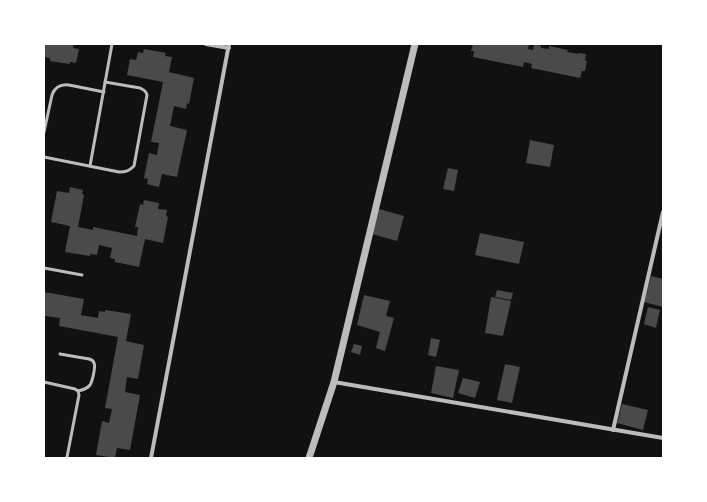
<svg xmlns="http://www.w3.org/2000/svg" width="707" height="502" viewBox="0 0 707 502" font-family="'Open Sans',sans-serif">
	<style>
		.building { fill: #4a4a4a }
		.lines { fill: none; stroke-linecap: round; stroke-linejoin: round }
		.service { stroke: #bcbcbc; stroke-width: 3 }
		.minor { stroke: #bcbcbc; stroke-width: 4 }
		.tertiary { stroke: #bcbcbc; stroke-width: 7 }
	</style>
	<rect width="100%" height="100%" fill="#111"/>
	<!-- building -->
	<g class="building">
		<polygon points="44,44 74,44 73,48 79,49 76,63 70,62 70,64 50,61 50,58 44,57"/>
		<polygon points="473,44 529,44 528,49 533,50 534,44 541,46 541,48 549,49 549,46 568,50 567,52 579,54 579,53 586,54 585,61 587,61 585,71 582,71 580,78 531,68 532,64 524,62 523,67 473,57 474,51 471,51"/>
		<polygon points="144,49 166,53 165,56 172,57 169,72 194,78 189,104 187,103 186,109 174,106 170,126 187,130 177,177 162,174 159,187 147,184 148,179 144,178 149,153 157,155 159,143 151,142 163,82 127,75 130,59 136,60 138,52 143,53"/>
		<polygon points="530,140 554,145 550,167 526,163"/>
		<polygon points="448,168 458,170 454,191 443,189"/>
		<polygon points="70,187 83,190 82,194 84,195 78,227 93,230 93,227 137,236 138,227 135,227 140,204 143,205 144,200 159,203 158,209 167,210 166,216 168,217 163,243 145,239 139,267 115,262 115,259 110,258 112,248 99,245 97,255 90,254 90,256 65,252 70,226 51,222 57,191 69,193"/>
		<polygon points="379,209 404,216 397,241 372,234"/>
		<polygon points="480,233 524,242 519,264 475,255"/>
		<polygon points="651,276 663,279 663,307 644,302"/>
		<polygon points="497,290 513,293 511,300 495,297"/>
		<polygon points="44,292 84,299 81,315 98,318 99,311 105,312 105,310 131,314 126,341 144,345 138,379 127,377 125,392 140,395 130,450 117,448 115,458 96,455 102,421 109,423 112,409 105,408 118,337 59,326 60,318 45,316 45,319 44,319"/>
		<polygon points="364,295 390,301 386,316 394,318 385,351 376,348 380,332 357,325"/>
		<polygon points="491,297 511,301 503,336 485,333"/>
		<polygon points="648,307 660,310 656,328 644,324"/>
		<polygon points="431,338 440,340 436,357 428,355"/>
		<polygon points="354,344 362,346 360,355 351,352"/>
		<polygon points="505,364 520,367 512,403 497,400"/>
		<polygon points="436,366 459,370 453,398 431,393"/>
		<polygon points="463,378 480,382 475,398 458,393"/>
		<polygon points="622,404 648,410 643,430 617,423"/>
	</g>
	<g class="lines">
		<!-- service -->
		<g class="service">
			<path d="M 44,132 L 52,95 C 55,87 60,84 69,85 L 104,92"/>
			<path d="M 44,157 L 119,172 C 126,172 129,171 134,166 L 147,95 C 146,91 144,90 140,88 L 105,82"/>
			<polyline points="90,166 112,44"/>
			<polyline points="44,268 82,275"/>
			<path d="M 60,354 L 89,359 C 92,360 93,360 94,363 C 96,367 92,382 90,385 C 87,389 82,390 78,391"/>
			<polyline points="44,382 75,389 78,391 79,395 67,457 66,458"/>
		</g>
		<!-- minor -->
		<g class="minor">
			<polyline points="206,44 229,48"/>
			<polyline points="334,382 663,438"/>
			<polyline points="613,430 663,212"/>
			<polyline points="151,458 229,44"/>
		</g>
		<!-- tertiary -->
		<polyline class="tertiary" points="309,458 334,382 415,44"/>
	</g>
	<!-- border -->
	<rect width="707" height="502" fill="none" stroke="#ffffff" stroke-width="90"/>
</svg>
